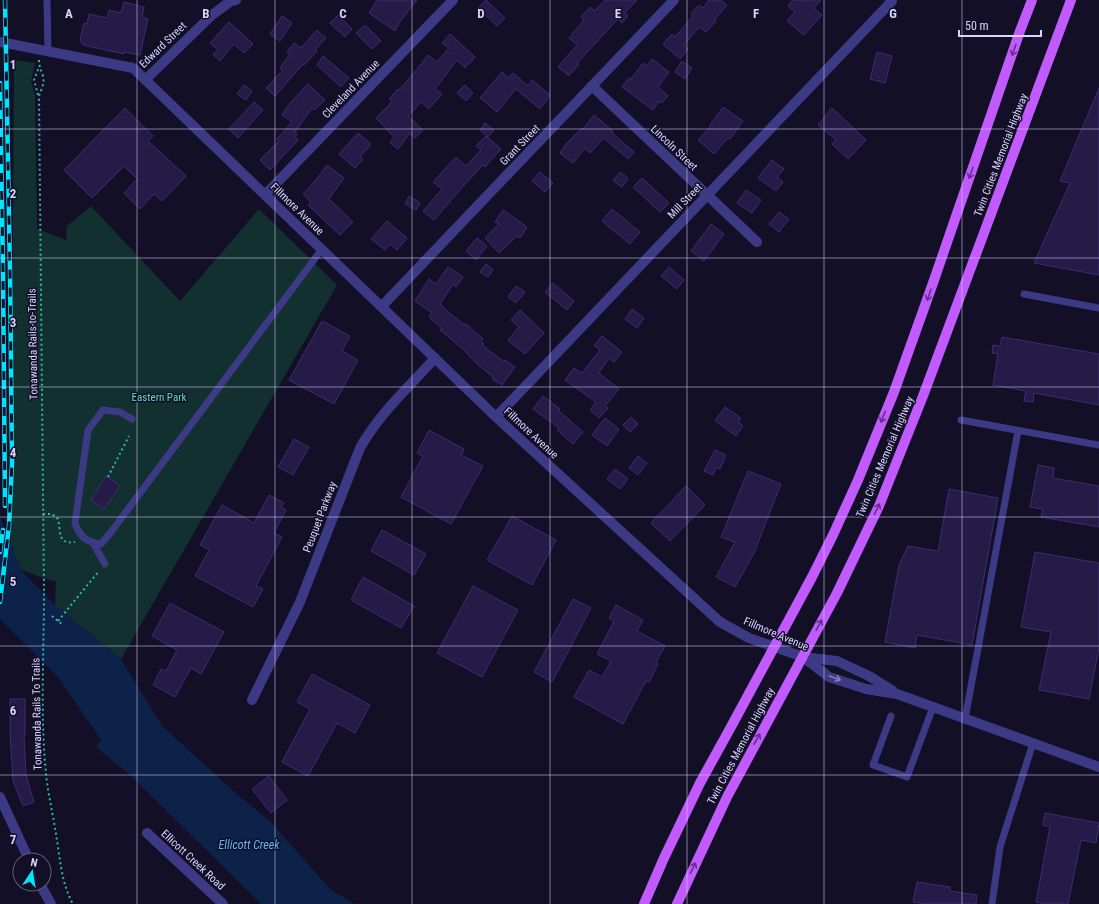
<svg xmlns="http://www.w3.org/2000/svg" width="1099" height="904" viewBox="0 0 1099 904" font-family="'Roboto Condensed',sans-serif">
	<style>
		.green { fill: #12302f }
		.water { fill: #0c2248 }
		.building { fill: #241b47; stroke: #3b2d73 }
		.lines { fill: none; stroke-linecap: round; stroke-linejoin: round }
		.path { stroke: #2fb8b0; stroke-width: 2; stroke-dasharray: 2 3; stroke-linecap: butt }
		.service { stroke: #3d3a85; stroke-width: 7 }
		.minor { stroke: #3d3a85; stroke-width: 10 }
		.tertiary { stroke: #3d3a85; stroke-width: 10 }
		.primary { stroke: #c25bff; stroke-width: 10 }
		.rail-casing { stroke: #00e5ff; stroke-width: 4.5 }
		.rail { stroke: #130f26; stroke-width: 3; stroke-dasharray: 9; stroke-linecap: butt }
		.oneway { stroke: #623188 }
		.oneway2 { stroke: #837fbc }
		.grid { fill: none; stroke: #d9d4ff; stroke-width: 1; stroke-opacity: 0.55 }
		.labels { text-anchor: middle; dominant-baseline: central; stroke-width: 3; stroke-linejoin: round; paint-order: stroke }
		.street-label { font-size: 11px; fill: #d9d4ff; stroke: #130f26 }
		.park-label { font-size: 11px; fill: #5fe0c0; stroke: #130f26 }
		.water-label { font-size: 12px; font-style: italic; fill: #62b6ff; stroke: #130f26 }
		.grid-label { font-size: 13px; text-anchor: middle; font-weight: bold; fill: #d9d4ff; stroke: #130f26; stroke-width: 3; stroke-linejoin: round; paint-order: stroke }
	</style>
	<rect width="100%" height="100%" fill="#130f26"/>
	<!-- green -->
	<polygon class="green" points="14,60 35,63 31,81 35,96 37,229 66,240 67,226 91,206 180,301 259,209 337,285 121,659 55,605 56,580 53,581 21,570 11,545"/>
	<!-- water -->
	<polygon class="water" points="0,516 21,570 55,605 121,659 162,726 238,795 270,821 331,890 355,904 261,904 130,775 96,747 101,740 58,677 0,619"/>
	<!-- building -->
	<g class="building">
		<polygon points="377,0 417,0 401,20 395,31 369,13"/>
		<polygon points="486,0 505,18 497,26 478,8"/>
		<polygon points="605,0 637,0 625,13 628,16 622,23 618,19 577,63 579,64 569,76 558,67 577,45 569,38 584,20 581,17 590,7 595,11"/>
		<polygon points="709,0 720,0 727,5 715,19 716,21 706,32 699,27 684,45 688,49 680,59 663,44 672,34 675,37 693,16 691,14 699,5 703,8"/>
		<polygon points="793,0 821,0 814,8 822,15 804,35 787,21 795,12 788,6"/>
		<polygon points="124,2 144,7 142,17 148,19 140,55 124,52 124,54 83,45 80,40 84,23 87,24 89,14 107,18 109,10 121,13"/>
		<polygon points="338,15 352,29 345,37 330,23"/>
		<polygon points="282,16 292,23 280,41 270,34"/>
		<polygon points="229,22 253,44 244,53 234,44 220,61 213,55 218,50 210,43"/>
		<polygon points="365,25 381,41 372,49 356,33"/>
		<polygon points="317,30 326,38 316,49 317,51 304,65 303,64 275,96 266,88 283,70 280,68 290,54 287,52 294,43 301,48"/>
		<polygon points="450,34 475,57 465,68 457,60 435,89 442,94 429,109 421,102 408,116 423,130 415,138 410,133 398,149 390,143 394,137 376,118 392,102 389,99 398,89 399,90 413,74 428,55 437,62 449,48 442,43"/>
		<polygon points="877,52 892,56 885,83 870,79"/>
		<polygon points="323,56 349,78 341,87 317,65"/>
		<polygon points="652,59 669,72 658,87 668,96 661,103 659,101 653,110 622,87 629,78 631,79 643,63 647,66"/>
		<polygon points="682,61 692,68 685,79 675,72"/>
		<polygon points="502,72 509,78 513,73 528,86 532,80 550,95 540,109 516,89 497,112 480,98"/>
		<polygon points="308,84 325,100 314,110 312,108 295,132 297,134 295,137 298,140 270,170 260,160 279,141 277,139 292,122 282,115 289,104"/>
		<polygon points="244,85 252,91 246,100 237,94"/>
		<polygon points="465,85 473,93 466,101 457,93"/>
		<polygon points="1099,88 1099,275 1034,263 1070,183 1060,181"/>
		<polygon points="254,102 263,110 238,138 229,129"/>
		<polygon points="723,107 743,121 730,139 728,138 714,154 698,140 711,126 710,125"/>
		<polygon points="125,108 153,136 148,141 186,176 162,201 154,194 140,209 124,193 137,179 124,166 92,198 64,170"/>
		<polygon points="832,108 866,140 848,159 832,144 836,140 818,125"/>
		<polygon points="594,115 613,131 612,133 634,152 628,159 604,138 590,153 585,148 573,163 560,153 567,143 582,128 583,129"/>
		<polygon points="485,123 494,130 488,137 480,130"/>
		<polygon points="358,133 371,144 360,157 363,160 355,168 339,154"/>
		<polygon points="486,136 501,149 485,167 483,165 465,184 434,220 423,211 442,189 433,182 456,157 466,166 481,150 476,146"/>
		<polygon points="772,160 784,169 777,177 783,182 776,191 758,178"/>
		<polygon points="327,165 344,178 329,199 353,222 340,235 308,205 311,202 303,194 315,181"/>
		<polygon points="540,172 553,183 545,192 532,181"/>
		<polygon points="620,172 628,178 622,187 613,181"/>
		<polygon points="642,178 669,203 660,212 633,187"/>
		<polygon points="746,190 761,200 752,213 737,203"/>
		<polygon points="409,196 420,203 416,210 405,204"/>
		<polygon points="612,209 640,232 630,244 602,221"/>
		<polygon points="503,210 527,227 520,238 517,236 499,253 485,238 499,224 495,222"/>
		<polygon points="779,212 789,219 779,232 769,224"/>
		<polygon points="387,221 407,238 397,250 390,244 385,250 371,239"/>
		<polygon points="711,224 724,234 704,261 691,251"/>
		<polygon points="477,238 487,246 476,260 466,251"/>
		<polygon points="486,264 493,270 488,277 480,272"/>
		<polygon points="448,267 463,277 456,287 453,284 440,304 449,313 465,325 466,324 483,339 481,341 484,344 482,345 504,362 505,360 515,367 502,385 492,379 493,377 477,364 463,349 440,330 442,329 429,317 432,313 415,301 429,279 436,284"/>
		<polygon points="669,267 684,280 677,289 661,276"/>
		<polygon points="553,283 574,301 567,310 545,292"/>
		<polygon points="516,286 525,292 516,303 508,297"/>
		<polygon points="632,309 644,318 637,328 625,319"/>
		<polygon points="520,310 544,333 525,354 508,340 519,327 511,320"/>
		<polygon points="322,321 350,336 342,351 358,360 334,404 289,380"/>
		<polygon points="602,336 622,352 614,362 609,358 599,373 619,389 605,406 608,408 599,418 590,410 596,402 565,380 574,368 582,373 600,350 594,346"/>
		<polygon points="1002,337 1099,354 1099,405 1034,393 1033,402 1024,401 1026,391 993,385 998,354 992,353 993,345 1000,346"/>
		<polygon points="543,396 560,409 558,410 583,432 573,444 557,430 559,428 533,409"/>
		<polygon points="725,407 741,418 738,422 743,426 736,436 715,421"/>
		<polygon points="631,417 638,424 630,432 623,425"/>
		<polygon points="605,418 619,429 607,446 592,435"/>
		<polygon points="429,430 464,449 461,455 483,466 451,524 401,497 423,456 417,453"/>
		<polygon points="294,439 309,447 293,475 278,467"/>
		<polygon points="715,450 726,455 720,469 716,468 713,475 704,471"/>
		<polygon points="638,456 647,463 638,475 629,468"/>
		<polygon points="1038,465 1054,468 1053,478 1099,486 1099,527 1041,517 1043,509 1030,507"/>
		<polygon points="615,469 628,479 620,489 607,479"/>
		<polygon points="748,471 781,484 754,553 735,587 716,577 735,542 721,537"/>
		<polygon points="106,476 120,486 104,509 91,500"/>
		<polygon points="686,486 705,505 670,541 651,523"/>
		<polygon points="949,489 998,498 972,645 917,635 915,648 885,642 899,565 908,546 938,551"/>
		<polygon points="269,495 284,503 281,507 286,510 274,533 282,537 256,586 263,589 253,607 195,576 209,550 200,545 222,505 254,523"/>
		<polygon points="512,516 556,540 532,585 487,560"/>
		<polygon points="382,530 426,554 414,575 371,551"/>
		<polygon points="1035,552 1099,563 1099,648 1089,699 1039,690 1051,632 1021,627"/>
		<polygon points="363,577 414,606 401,628 351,600"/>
		<polygon points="473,586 518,610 482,677 437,653"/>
		<polygon points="573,599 591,608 552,682 534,672"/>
		<polygon points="170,603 224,632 201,674 191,668 175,697 153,685 161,669 166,671 177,650 152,636"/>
		<polygon points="616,605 643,620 637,631 665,646 656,662 658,664 649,682 646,681 623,724 574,697 589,670 602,677 611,661 597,654 614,621 609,618"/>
		<polygon points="312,674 370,705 355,733 337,723 308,776 282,762 310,709 297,702"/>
		<polygon points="10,699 25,699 25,735 24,735 26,775 34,802 23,806 13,781 10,733"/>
		<polygon points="269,776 287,800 271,813 252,789"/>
		<polygon points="1045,813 1099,823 1096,843 1081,840 1068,904 1046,904 1036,902 1050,827 1043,825"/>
		<polygon points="917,882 950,887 950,891 977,895 976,904 926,904 913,902"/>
	</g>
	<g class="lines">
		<!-- path -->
		<g class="path">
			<path d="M 39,60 C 39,67 41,70 43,76 C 45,83 41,90 39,96 L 44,592 C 44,652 40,714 46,774 C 48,794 53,814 56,834 C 60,857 61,883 73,904"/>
			<polyline points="38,95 34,80 39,67"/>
			<polyline points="108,477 129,436"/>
			<path d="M 43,514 L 52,514 L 58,519 C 61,531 57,545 75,542"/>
			<polyline points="52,616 63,625"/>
			<polyline points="58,621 99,571"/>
		</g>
		<!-- service -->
		<g class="service">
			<polyline points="47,0 48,51"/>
			<polyline points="1024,294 1099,308"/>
			<path d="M 132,419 L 120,412 L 103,410 L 88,430 L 75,523 C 80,537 86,542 101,544 L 111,532 L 322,249"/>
			<polyline points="961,420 1099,445"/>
			<polyline points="93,543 105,564"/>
			<polyline points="891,716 873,765 907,777 933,707"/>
			<polyline points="965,719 1018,431"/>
			<polyline points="992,904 1000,847 1033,743"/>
		</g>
		<!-- minor -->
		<g class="minor">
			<polyline points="0,42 133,68 496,417 720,622 749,638 803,657 829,677 866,689 897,694 1099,767"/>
			<polyline points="145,80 212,15 231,1 236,0"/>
			<polyline points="592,86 757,242"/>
			<polyline points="265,195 453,0"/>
			<polyline points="382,306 674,0"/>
			<polyline points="496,417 892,1 890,0"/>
			<polyline points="803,657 837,661 869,676 893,691"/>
			<path d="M 252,700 L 300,602 L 360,448 C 379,414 409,387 435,358"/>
			<polyline points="147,833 223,904"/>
		</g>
		<!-- tertiary -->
		<g class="tertiary">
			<polyline points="0,797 29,860"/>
			<polyline points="40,884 51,904"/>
		</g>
		<!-- primary -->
		<g class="primary">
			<polyline points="644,904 664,858 700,783 732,725 812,577 833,535 858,480 894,392 933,283 1020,31 1032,0"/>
			<polyline points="677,904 727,797 837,593 879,506 923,396 1071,0"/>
		</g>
		<!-- rail casing -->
		<g class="rail-casing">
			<g id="rail">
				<polyline points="0,83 3,271 5,506"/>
				<polyline points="0,552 3,530"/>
				<polyline points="0,602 9,526 12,463 10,272 5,0"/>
			</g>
		</g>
		<!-- rail -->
		<use href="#rail" class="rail"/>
	</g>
	<!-- one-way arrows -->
	<defs><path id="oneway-shaft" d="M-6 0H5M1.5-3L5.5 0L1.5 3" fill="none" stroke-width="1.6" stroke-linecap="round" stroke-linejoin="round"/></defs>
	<g class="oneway">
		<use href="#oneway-shaft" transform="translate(1014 50) rotate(109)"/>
		<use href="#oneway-shaft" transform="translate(971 173) rotate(109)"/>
		<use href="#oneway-shaft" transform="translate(929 295) rotate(110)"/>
		<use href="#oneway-shaft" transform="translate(883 417) rotate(112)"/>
		<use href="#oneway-shaft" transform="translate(877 509) rotate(-65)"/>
		<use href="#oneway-shaft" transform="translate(819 625) rotate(-62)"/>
		<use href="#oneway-shaft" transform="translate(757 739) rotate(-61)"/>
		<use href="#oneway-shaft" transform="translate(693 868) rotate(-65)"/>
	</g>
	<use class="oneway2" href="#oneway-shaft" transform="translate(835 678) rotate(20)"/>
	<!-- grid -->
	<path class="grid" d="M 137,0 L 137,904M 275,0 L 275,904M 412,0 L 412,904M 550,0 L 550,904M 687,0 L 687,904M 824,0 L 824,904M 962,0 L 962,904M 0,129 L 1099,129M 0,258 L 1099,258M 0,387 L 1099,387M 0,517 L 1099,517M 0,646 L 1099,646M 0,775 L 1099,775"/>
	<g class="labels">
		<!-- street labels -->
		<g class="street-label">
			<text transform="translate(163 45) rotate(-44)">Edward Street</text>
			<text transform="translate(351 89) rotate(-46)">Cleveland Avenue</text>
			<text transform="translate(520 145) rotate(-46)">Grant Street</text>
			<text transform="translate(674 148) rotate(44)">Lincoln Street</text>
			<text transform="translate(1001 155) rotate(-69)">Twin Cities Memorial Highway</text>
			<text transform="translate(685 201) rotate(-46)">Mill Street</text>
			<text transform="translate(297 209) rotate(44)">Fillmore Avenue</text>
			<text transform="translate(33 344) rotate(-91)">Tonawanda Rails-to-Trails</text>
			<text transform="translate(531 433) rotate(43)">Fillmore Avenue</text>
			<text transform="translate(885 457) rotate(-67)">Twin Cities Memorial Highway</text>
			<text transform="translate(320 517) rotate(-69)">Peuquet Parkway</text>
			<text transform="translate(776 634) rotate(23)">Fillmore Avenue</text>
			<text transform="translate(37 714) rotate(-91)">Tonawanda Rails To Trails</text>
			<text transform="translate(741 746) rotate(-62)">Twin Cities Memorial Highway</text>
			<text transform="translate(193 860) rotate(43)">Ellicott Creek Road</text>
		</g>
		<!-- park labels -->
		<g class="park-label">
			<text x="159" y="397">Eastern Park</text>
		</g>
		<!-- water labels -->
		<g class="water-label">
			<text x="249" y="845">Ellicott Creek</text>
		</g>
	</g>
	<g class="grid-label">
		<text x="69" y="18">A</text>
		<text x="206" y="18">B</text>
		<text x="343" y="18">C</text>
		<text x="481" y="18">D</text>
		<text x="618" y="18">E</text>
		<text x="756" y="18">F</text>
		<text x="893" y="18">G</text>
		<text x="13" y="69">1</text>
		<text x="13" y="198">2</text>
		<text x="13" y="327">3</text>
		<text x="13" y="457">4</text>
		<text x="13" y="586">5</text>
		<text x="13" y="715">6</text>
		<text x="13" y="844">7</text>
	</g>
	<!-- north arrow -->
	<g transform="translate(32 872) rotate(12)"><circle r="19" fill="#130f26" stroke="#625e7d"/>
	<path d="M0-3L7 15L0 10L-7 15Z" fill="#00e5ff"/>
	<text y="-6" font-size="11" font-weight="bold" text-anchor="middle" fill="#d9d4ff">N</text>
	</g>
	<!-- scale -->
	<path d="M959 30v6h82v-6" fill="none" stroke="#d9d4ff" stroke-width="2"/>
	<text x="965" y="30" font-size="12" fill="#d9d4ff" stroke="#130f26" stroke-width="3" paint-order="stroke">50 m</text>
</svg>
